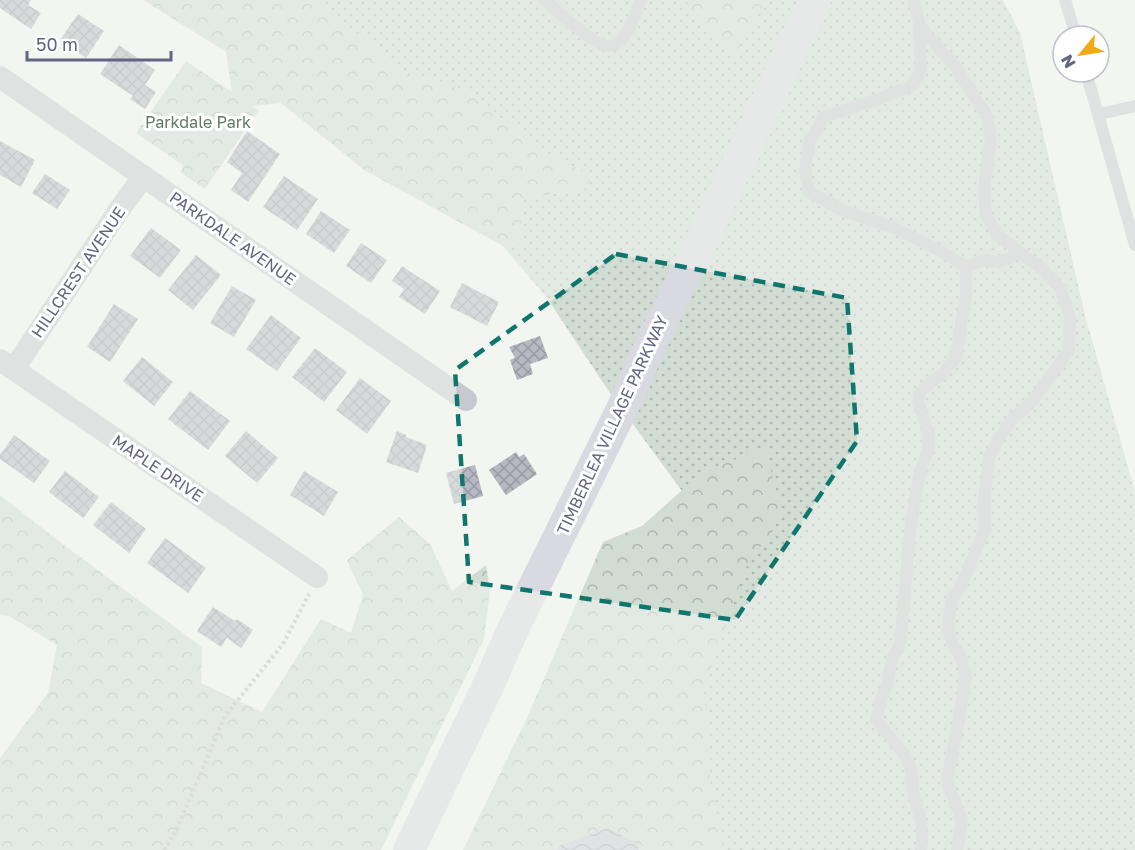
<svg xmlns="http://www.w3.org/2000/svg" width="1135" height="850" viewBox="0 0 1135 850" font-family="'Golos Text',sans-serif">
	<style>
		.grass { fill: url(#grass-dots) }
		.forest { fill: url(#forest-crowns) }
		.water { fill: url(#water-waves) }
		.building { fill: url(#building-cross-hatch) }
		.lines { fill: none; stroke-linecap: round; stroke-linejoin: round }
		.path { stroke: #bfbfc2; stroke-width: 4; stroke-dasharray: 3 3; stroke-linecap: butt }
		.service { stroke: #c8c9ce; stroke-width: 12 }
		.minor { stroke: #c8c9ce; stroke-width: 22 }
		.secondary { stroke: #d9d9e1; stroke-width: 32 }
		.marked { fill: none; stroke: #0f766e; stroke-width: 4.5; stroke-dasharray: 12 8; stroke-linejoin: round }
		.labels { text-anchor: middle; dominant-baseline: central; stroke-width: 6; stroke-linejoin: round; paint-order: stroke }
		.park-label { font-size: 16px; fill: #617a67; stroke: #fff }
		.street-label { font-size: 16px; fill: #616583; stroke: #fff }
	</style>
	<defs>
		<pattern id="grass-dots" width="8" height="8" patternUnits="userSpaceOnUse" patternTransform="scale(1.5)"><rect width="8" height="8" fill="#d1dcd2"/><path d="M2 2h.1M6 6h.1" fill="none" stroke="#adb6b0" stroke-width="1.8" stroke-linecap="round"/></pattern>
		<pattern id="forest-crowns" width="20" height="18" patternUnits="userSpaceOnUse" patternTransform="scale(1.5)"><rect width="20" height="18" fill="#d1dcd2"/><path d="M2 6a3 3 0 1 1 6 0M12 15a3 3 0 1 1 6 0" fill="none" stroke="#adb6b0"/></pattern>
		<pattern id="water-waves" width="16" height="10" patternUnits="userSpaceOnUse" patternTransform="scale(1.5)"><rect width="16" height="10" fill="#cacdd6"/><path d="M0 5q4-4 8 0t8 0" fill="none" stroke="#a7aab3"/></pattern>
		<pattern id="building-cross-hatch" width="8" height="8" patternUnits="userSpaceOnUse" patternTransform="scale(1.5)"><rect width="8" height="8" fill="#b7b9c2"/><path d="M0 0l8 8M0 8l8-8" fill="none" stroke="#989aa3"/></pattern>
	</defs>
	<rect width="100%" height="100%" fill="#f3f5f0"/>
	<!-- grass -->
	<polygon class="grass" points="319,0 1003,0 1020,33 1085,315 1135,492 1135,850 687,850 706,524 606,387 547,298 503,246 519,246 524,198 584,190 593,174 560,162 462,89 402,71 335,15"/>
	<!-- forest -->
	<g class="forest">
		<polygon points="143,0 319,0 335,15 402,71 462,89 560,162 594,174 584,190 524,198 519,246 503,246 364,170 281,103 253,106 259,110 205,189 180,172 184,166 136,133 186,61 232,92 226,52"/>
		<polygon points="685,0 766,0 762,9 733,57"/>
		<polygon points="765,446 782,516 745,569 704,689 710,781 725,850 638,850 638,844 559,846 557,850 463,850 525,722 603,542 642,526 698,476"/>
		<polygon points="0,495 64,545 202,647 201,683 262,712 321,619 351,633 363,595 347,560 399,517 430,544 452,591 486,565 490,590 484,639 381,850 0,850 0,758 48,693 57,645 9,616 0,615"/>
	</g>
	<!-- water -->
	<polygon class="water" points="607,828 639,844 638,850 557,850 559,846"/>
	<!-- building -->
	<g class="building">
		<polygon points="0,0 31,0 28,5 41,13 31,29 0,8"/>
		<polygon points="78,14 104,31 86,58 60,40"/>
		<polygon points="119,45 155,70 145,85 156,92 145,109 130,99 133,96 100,74"/>
		<polygon points="247,131 280,154 248,202 231,190 242,173 227,162"/>
		<polygon points="0,141 35,160 21,187 0,175"/>
		<polygon points="45,174 70,190 57,209 32,193"/>
		<polygon points="284,176 318,199 297,230 263,207"/>
		<polygon points="321,211 350,230 334,253 306,234"/>
		<polygon points="151,228 181,250 160,278 130,256"/>
		<polygon points="361,243 387,260 371,283 346,266"/>
		<polygon points="196,255 221,275 193,310 168,290"/>
		<polygon points="402,266 440,291 425,314 399,297 404,289 392,281"/>
		<polygon points="462,283 499,302 487,326 450,307"/>
		<polygon points="232,286 256,300 234,337 210,323"/>
		<polygon points="114,304 138,319 110,362 87,347"/>
		<polygon points="271,315 301,338 277,371 246,349"/>
		<polygon points="540,336 548,358 530,364 533,374 517,380 510,360 515,358 509,347"/>
		<polygon points="315,348 347,372 324,402 292,377"/>
		<polygon points="142,357 173,382 154,406 123,381"/>
		<polygon points="360,378 391,401 367,434 336,410"/>
		<polygon points="190,391 230,421 208,450 168,419"/>
		<polygon points="246,431 278,458 257,483 225,456"/>
		<polygon points="397,431 406,435 406,437 427,445 418,473 386,462"/>
		<polygon points="14,435 50,461 34,483 0,459 0,455"/>
		<polygon points="516,452 519,457 524,454 537,474 506,495 489,470"/>
		<polygon points="475,465 483,496 454,504 446,473"/>
		<polygon points="65,471 99,497 83,518 49,492"/>
		<polygon points="304,471 338,492 324,516 290,495"/>
		<polygon points="111,502 146,529 129,553 93,525"/>
		<polygon points="165,538 206,568 188,593 147,563"/>
		<polygon points="213,607 235,621 237,619 253,630 241,648 227,638 221,647 197,631"/>
	</g>
	<g class="lines">
		<!-- path -->
		<polyline class="path" points="164,850 177,829 225,716 283,644 309,594"/>
		<!-- service -->
		<g class="service">
			<path d="M 545,0 C 556,10 593,44 606,46 C 610,47 616,44 619,42 C 630,33 635,13 641,0"/>
			<polyline points="914,0 920,27 921,71 913,85 876,100 824,117 809,142 805,171 809,192 846,212 895,228 941,251 966,267 984,260 996,262 1011,258 1019,252"/>
			<polyline points="1065,0 1076,36"/>
			<polyline points="920,27 955,66 987,116 991,137 984,190 986,215 998,235 1019,252 1040,267 1061,289 1070,318 1069,351 1030,404 1012,419 997,442 989,457 984,501 985,529 964,579 951,601 948,630 953,644 961,658 966,676 959,719 947,781 962,821 957,850"/>
			<polyline points="1086,72 1135,245"/>
			<polyline points="1099,114 1135,106"/>
			<polyline points="921,850 922,840 921,821 914,796 911,769 905,755 876,720 880,704 887,683 892,659 899,647 901,638 910,531 916,493 922,466 928,449 929,435 918,402 919,394 923,389 944,372 956,357 966,294 966,267"/>
		</g>
		<!-- minor -->
		<g class="minor">
			<polyline points="0,77 466,400"/>
			<polyline points="0,360 317,577"/>
			<polyline points="14,369 119,210 144,176"/>
		</g>
		<!-- secondary -->
		<polyline class="secondary" points="409,850 488,686 513,629 623,407 648,350 702,240 815,0"/>
	</g>
	<!-- marked area -->
	<path d="M0 0H1135V850H0ZM 616,254 L 847,298 L 857,441 L 735,620 L 469,582 L 455,370 Z" fill="#f3f5f0" fill-opacity=".55" fill-rule="evenodd"/>
	<path class="marked" d="M 616,254 L 847,298 L 857,441 L 735,620 L 469,582 L 455,370 Z"/>
	<g class="labels">
		<!-- park labels -->
		<g class="park-label">
			<text x="198" y="122">Parkdale Park</text>
		</g>
		<!-- street labels -->
		<g class="street-label">
			<text transform="translate(233 238) rotate(35)">PARKDALE AVENUE</text>
			<text transform="translate(78 272) rotate(-56)">HILLCREST AVENUE</text>
			<text transform="translate(612 425) rotate(-65)">TIMBERLEA VILLAGE PARKWAY</text>
			<text transform="translate(158 468) rotate(34)">MAPLE DRIVE</text>
		</g>
	</g>
	<!-- north arrow -->
	<g transform="translate(1081 54) rotate(240)"><circle r="28" fill="#ffffff" stroke="#c0c1cd" stroke-width="1.5"/>
	<path d="M0-4.5L10 22L0 15L-10 22Z" fill="#eeaa17"/>
	<text y="-9" font-size="16" font-weight="bold" text-anchor="middle" fill="#616583">N</text>
	</g>
	<!-- scale -->
	<path d="M27 51v9h144v-9" fill="none" stroke="#616583" stroke-width="3"/>
	<text x="36" y="51" font-size="18" fill="#616583" stroke="#ffffff" stroke-width="4.5" paint-order="stroke">50 m</text>
</svg>
